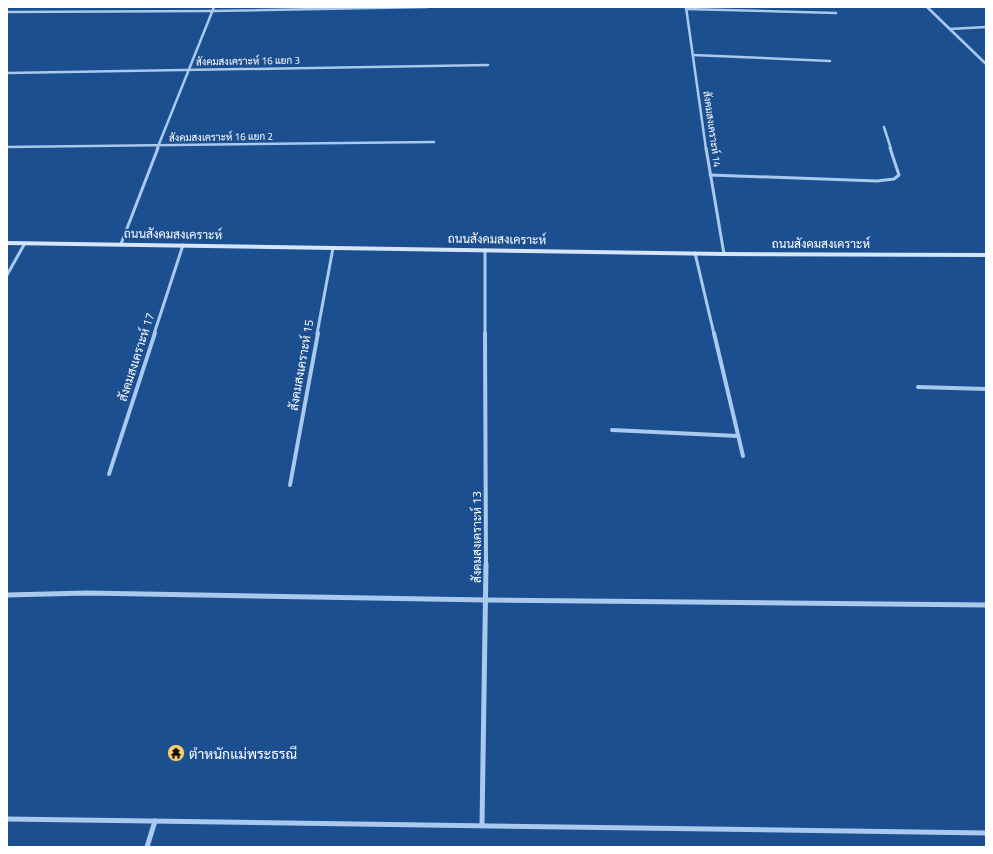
<svg xmlns="http://www.w3.org/2000/svg" width="993" height="854" viewBox="0 0 993 854" font-family="'Titillium Web',Sarabun,sans-serif">
	<style>
		.lines { fill: none; stroke-linecap: round; stroke-linejoin: round }
		.street-far3 { stroke: #a9c9ee; stroke-width: 2.5 }
		.street-far2 { stroke: #a9c9ee; stroke-width: 3 }
		.street-far1 { stroke: #a9c9ee; stroke-width: 4 }
		.street { stroke: #a9c9ee; stroke-width: 5 }
		.secondary { fill: #d6e6fa; fill-rule: evenodd }
		.labels { text-anchor: middle; dominant-baseline: central; stroke-width: 4; stroke-linejoin: round; paint-order: stroke }
		.far-street-label { font-size: 10px; fill: #fff; stroke: #1b4f8f }
		.street-label { font-size: 12px; fill: #fff; stroke: #1b4f8f }
		.near-poi-label { font-size: 14px; fill: #fff; stroke: #1b4f8f; text-anchor: start }
	</style>
	<rect width="100%" height="100%" fill="#1b4f8f"/>
	<g class="lines">
		<!-- street-far3 -->
		<g class="street-far3">
			<polyline points="686,7 706,149"/>
			<polyline points="927,7 986,64"/>
			<polyline points="686,9 836,13"/>
			<polyline points="7,12 212,11 427,7"/>
			<polyline points="950,29 986,27"/>
			<polyline points="693,55 830,61"/>
			<polyline points="7,73 488,65"/>
			<polyline points="884,127 891,149"/>
			<polyline points="7,147 434,142"/>
			<polyline points="157,149 214,7"/>
		</g>
		<!-- street-far2 -->
		<g class="street-far2">
			<polyline points="706,148 724,254"/>
			<polyline points="710,175 877,181 894,179 899,175 890,148"/>
			<polyline points="121,244 158,148"/>
			<polyline points="485,250 485,334"/>
			<polyline points="695,253 714,334"/>
			<polyline points="7,275 25,243"/>
			<polyline points="154,334 183,245"/>
			<polyline points="317,334 333,248"/>
		</g>
		<!-- street-far1 -->
		<g class="street-far1">
			<polyline points="485,333 486,565"/>
			<polyline points="714,333 743,456"/>
			<polyline points="918,387 986,389"/>
			<polyline points="612,430 738,436"/>
			<polyline points="109,474 155,333"/>
			<polyline points="290,485 318,333"/>
		</g>
		<!-- street -->
		<g class="street">
			<polyline points="7,595 87,593 486,600 986,605"/>
			<polyline points="7,819 986,833"/>
			<polyline points="482,825 486,564"/>
			<polyline points="147,847 155,821"/>
		</g>
		<!-- secondary -->
		<polygon class="secondary" points="7,241 724,252 986,253 986,257 724,256 7,245"/>
	</g>
	<!-- icons -->
	<defs>
		<g id="temple-disc" transform="scale(0.9)"><circle r="9.5" fill="#ffd166" stroke="#1b4f8f"/><path d="M0-6L5-2H3V0L6.5 2.5H4V6H1.5V3h-3V6H-4V2.5H-6.5L-3 0V-2H-5Z" fill="#111"/></g>
	</defs>
	<g fill-rule="evenodd">
		<use href="#temple-disc" x="176" y="753"/>
	</g>
	<g class="labels">
		<!-- far-street labels -->
		<g class="far-street-label">
			<text transform="translate(248 61) rotate(-1)">สังคมสงเคราะห์ 16 แยก 3</text>
			<text transform="translate(712 129) rotate(82)">สังคมสงเคราะห์ 14</text>
			<text transform="translate(221 137) rotate(-1)">สังคมสงเคราะห์ 16 แยก 2</text>
		</g>
		<!-- street labels -->
		<g class="street-label">
			<text transform="translate(173 234) rotate(1)">ถนนสังคมสงเคราะห์</text>
			<text transform="translate(497 239) rotate(1)">ถนนสังคมสงเคราะห์</text>
			<text x="821" y="243">ถนนสังคมสงเคราะห์</text>
			<text transform="translate(136 357) rotate(-72)">สังคมสงเคราะห์ 17</text>
			<text transform="translate(301 365) rotate(-80)">สังคมสงเคราะห์ 15</text>
			<text transform="translate(476 537) rotate(-90)">สังคมสงเคราะห์ 13</text>
		</g>
		<!-- near-poi labels -->
		<g class="near-poi-label">
			<text x="189" y="753">ตำหนักแม่พระธรณี</text>
		</g>
	</g>
	<!-- border -->
	<rect width="993" height="854" fill="none" stroke="#ffffff" stroke-width="16"/>
</svg>
